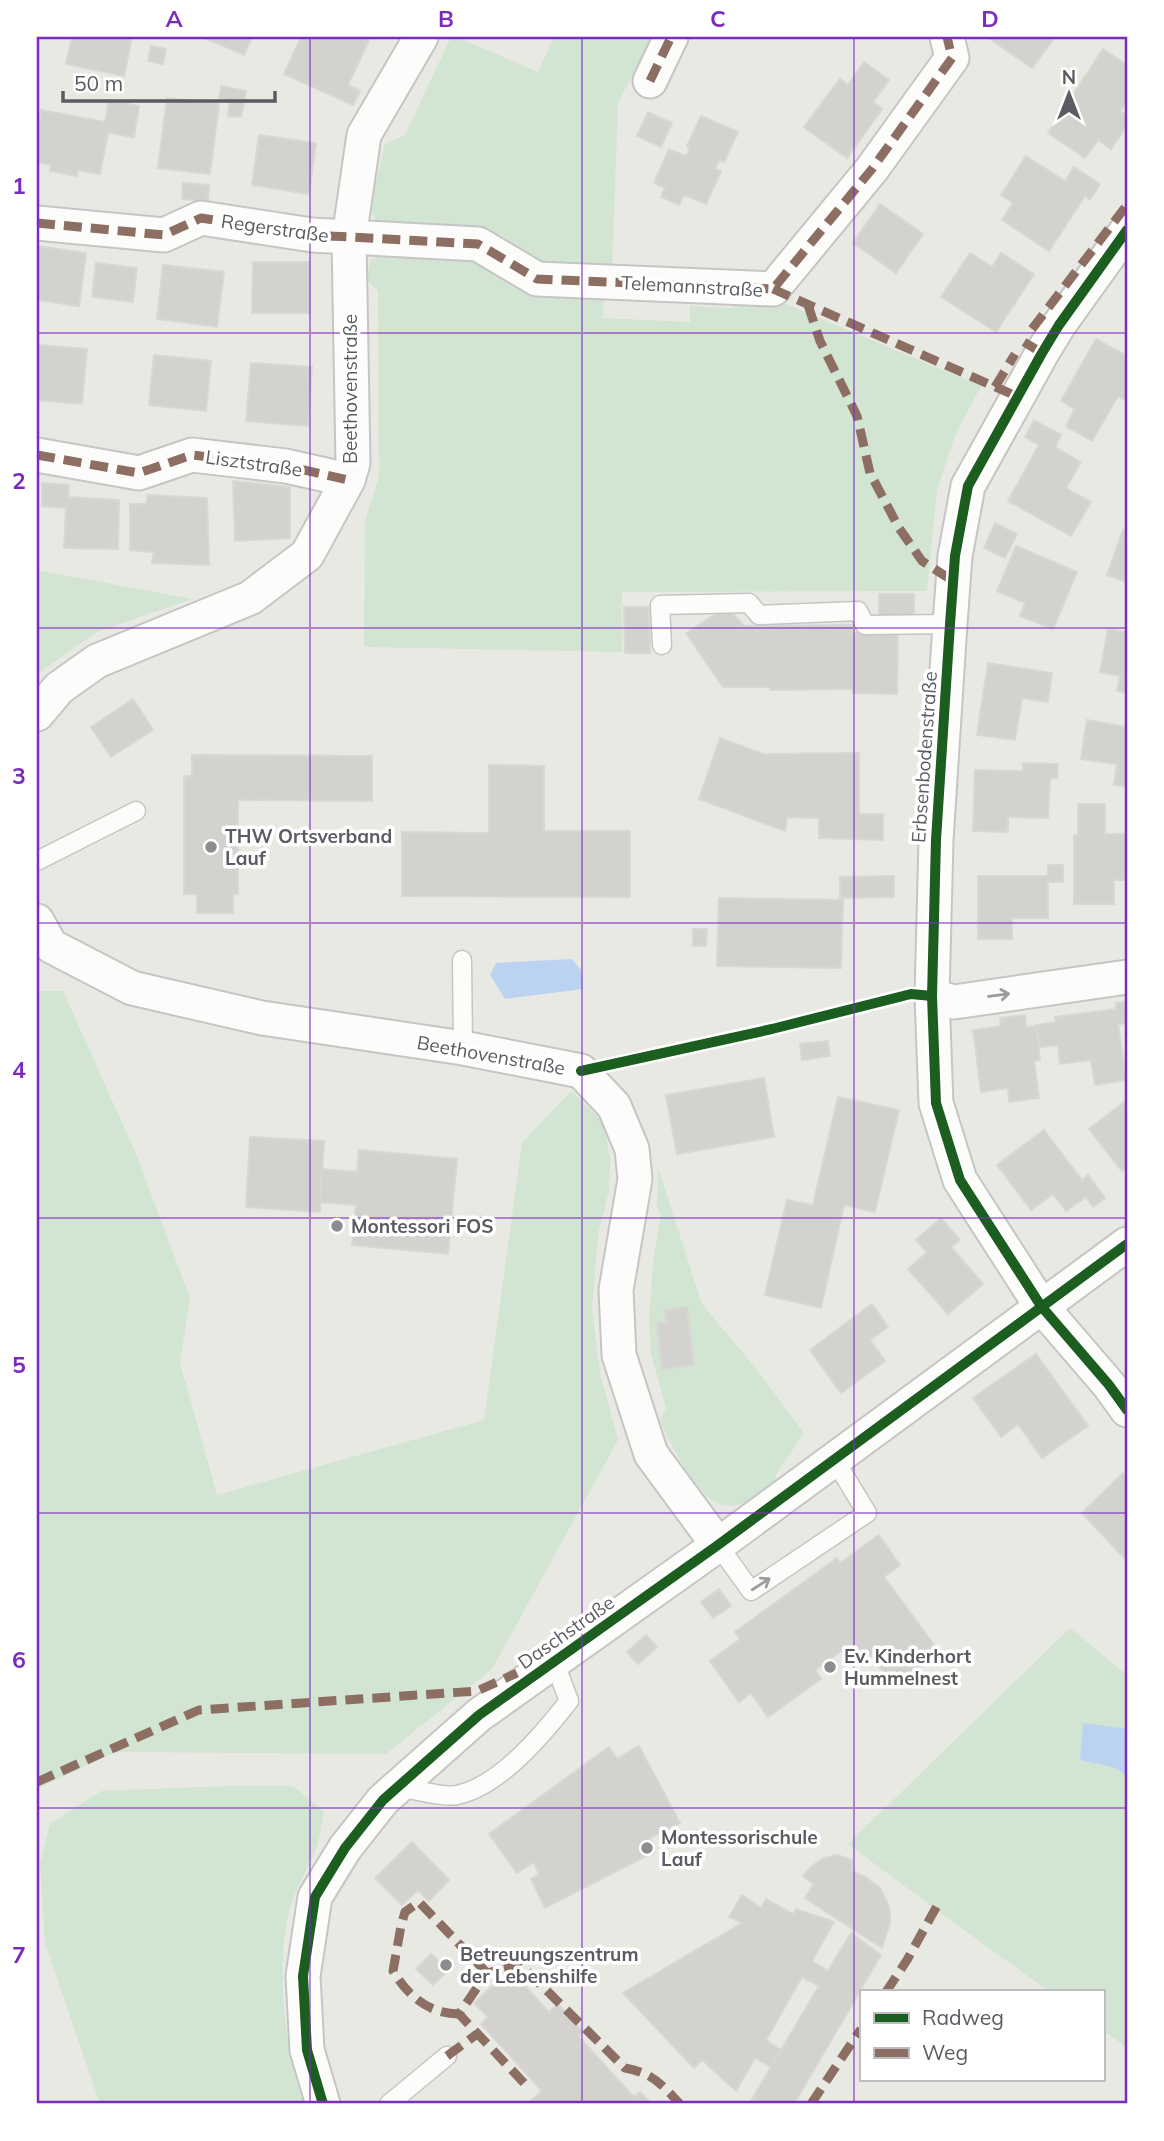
<svg xmlns="http://www.w3.org/2000/svg" width="1164" height="2141" viewBox="0 0 1164 2141" font-family="Mulish,sans-serif">
	<style>
		.green { fill: #d2e4d2 }
		.water { fill: #bbd3f0 }
		.building { fill: #d3d2cf; stroke: #d8d7d4; stroke-width: 2 }
		.lines { fill: none; stroke-linecap: round; stroke-linejoin: round }
		.lane-casing { stroke: #c5c5c5; stroke-width: 21 }
		.street-casing { stroke: #c5c5c5; stroke-width: 37 }
		.path { stroke: #c7cac8; stroke-width: 4.5; stroke-dasharray: 7 3.5; stroke-linecap: butt }
		.lane { stroke: #fcfcfb; stroke-width: 18 }
		.street { stroke: #fcfcfb; stroke-width: 33 }
		.quiet { stroke: #8d6e63; stroke-width: 9; stroke-dasharray: 18 9; stroke-linecap: butt }
		.cycleway-casing { stroke: #fff; stroke-width: 15 }
		.cycleway { stroke: #1b5e20; stroke-width: 10 }
		.oneway { stroke: #9b9c9f }
		.grid { fill: none; stroke: #7b2cbf; stroke-width: 2; stroke-opacity: 0.55 }
		.poi-dot { fill: #8c8d8f; stroke: #fff; stroke-width: 2.5 }
		.labels { text-anchor: middle; dominant-baseline: central; stroke-width: 7; stroke-linejoin: round; paint-order: stroke }
		.street-label { font-size: 19px; fill: #5a5c61; stroke: #fff }
		.poi-label { font-size: 19px; font-weight: bold; fill: #5a5c61; stroke: #fff; text-anchor: start }
		.neatline { fill: none; stroke: #7b2cbf; stroke-width: 2.5 }
		.grid-label { font-size: 23px; text-anchor: middle; font-weight: bold; fill: #7b2cbf }
	</style>
	<rect width="100%" height="100%" fill="#e9e9e4"/>
	<!-- green -->
	<g class="green">
		<polygon points="451,37 456,37 538,72 554,37 652,37 618,103 612,271 538,268 501,235 380,225 369,210 385,144 405,135"/>
		<polygon points="383,253 474,254 517,286 604,299 602,318 690,322 690,306 734,308 732,297 772,298 981,386 955,435 937,490 927,591 622,592 622,652 364,647 365,521 379,477 378,291 367,280 370,261"/>
		<polygon points="37,570 192,599 97,632 37,674"/>
		<polygon points="37,991 63,991 136,1154 190,1298 180,1363 217,1495 484,1420 522,1143 571,1091 604,1123 610,1158 609,1191 598,1235 592,1308 600,1373 618,1440 492,1669 386,1754 115,1752 37,1789"/>
		<path d="M 658,1168 L 702,1304 L 758,1371 L 804,1433 L 777,1473 L 771,1492 C 755,1499 741,1507 724,1505 C 699,1502 669,1442 660,1420 L 666,1408 L 651,1354 L 649,1316 L 654,1256 L 661,1215 L 657,1207 Z"/>
		<polygon points="1070,1628 1127,1675 1127,2048 1103,2030 1103,1992 1050,1992 946,1917 848,1844"/>
		<path d="M 226,1786 L 293,1786 L 324,1812 C 321,1824 320,1837 316,1849 C 308,1868 296,1888 290,1908 C 275,1964 284,2051 304,2104 L 100,2104 L 45,1943 L 40,1863 L 50,1824 L 101,1791 Z"/>
	</g>
	<!-- water -->
	<g class="water">
		<polygon points="572,959 581,970 583,989 505,999 490,975 496,963"/>
		<polygon points="1083,1723 1127,1729 1127,1775 1113,1767 1080,1760"/>
	</g>
	<!-- building -->
	<g class="building">
		<polygon points="72,37 132,37 124,76 66,64"/>
		<polygon points="202,37 252,37 244,55"/>
		<polygon points="301,37 360,37 369,40 348,85 360,91 353,105 284,74"/>
		<polygon points="990,37 1055,37 1032,68 989,38"/>
		<polygon points="151,46 166,49 163,64 148,61"/>
		<polygon points="1103,49 1127,65 1127,101 1120,111 1127,115 1127,125 1111,149 1098,140 1085,158 1048,133"/>
		<polygon points="864,62 889,80 873,102 882,109 847,158 804,127 840,79 848,85"/>
		<polygon points="221,86 246,91 241,117 228,116 230,100 219,99"/>
		<polygon points="167,98 219,104 210,174 158,168"/>
		<polygon points="109,100 139,106 134,137 108,133 100,174 78,170 77,176 50,171 51,165 37,162 37,134 41,110 105,122"/>
		<polygon points="648,112 672,123 661,147 637,136"/>
		<polygon points="701,116 738,132 724,162 719,160 715,169 721,171 706,204 684,195 679,205 661,197 665,188 654,183 669,149 686,156 690,148 687,146"/>
		<polygon points="259,135 316,143 309,194 252,185"/>
		<polygon points="1026,156 1065,181 1074,167 1100,184 1090,200 1085,196 1049,251 1002,220 1013,203 1001,195"/>
		<polygon points="183,183 209,185 208,201 182,199"/>
		<polygon points="880,204 923,234 896,273 853,243"/>
		<polygon points="37,246 86,253 79,306 37,300"/>
		<polygon points="970,253 992,267 1001,253 1034,274 996,332 941,297"/>
		<polygon points="253,262 310,262 310,313 252,313"/>
		<polygon points="96,263 137,268 133,302 92,297"/>
		<polygon points="163,265 224,272 217,327 157,319"/>
		<polygon points="1096,339 1127,356 1127,401 1118,396 1092,441 1066,426 1075,409 1061,401"/>
		<polygon points="37,345 87,349 82,404 37,400"/>
		<polygon points="154,355 211,361 206,411 149,405"/>
		<polygon points="251,363 312,367 308,426 246,421"/>
		<polygon points="1034,420 1061,435 1055,447 1081,462 1066,488 1091,502 1071,536 1008,501 1039,445 1025,437"/>
		<polygon points="233,481 290,487 290,538 235,541"/>
		<polygon points="42,483 69,485 68,497 119,500 118,549 64,548 66,508 42,506"/>
		<polygon points="147,495 207,498 209,565 152,563 154,552 130,550 130,504 147,504"/>
		<polygon points="995,523 1017,534 1005,558 984,548"/>
		<polygon points="1123,530 1127,532 1127,582 1107,575"/>
		<polygon points="1016,546 1077,572 1053,629 1020,616 1025,603 997,591"/>
		<polygon points="879,594 914,594 914,619 879,620"/>
		<polygon points="624,607 649,607 650,653 625,653"/>
		<polygon points="727,607 744,626 852,625 852,633 898,633 897,694 853,693 853,689 770,690 770,687 723,687 686,633"/>
		<polygon points="1108,629 1127,632 1127,693 1117,691 1120,676 1100,672"/>
		<polygon points="988,663 1052,673 1048,702 1022,698 1015,740 977,735"/>
		<polygon points="133,699 153,730 111,757 91,727"/>
		<polygon points="1087,720 1127,727 1127,787 1114,785 1117,764 1081,759"/>
		<polygon points="720,738 763,754 859,753 859,814 883,814 883,840 819,838 819,818 787,817 785,831 699,799"/>
		<polygon points="192,755 372,756 372,801 238,800 238,894 233,894 233,913 197,913 197,894 184,894 184,776 192,776"/>
		<polygon points="1023,763 1058,764 1057,778 1050,778 1048,818 1008,817 1008,832 973,831 975,770 1023,771"/>
		<polygon points="489,765 544,766 544,831 630,831 630,897 402,896 402,832 489,833"/>
		<polygon points="1078,804 1105,804 1105,834 1127,834 1127,880 1114,880 1114,904 1074,904 1074,835 1078,835"/>
		<polygon points="1048,865 1063,865 1063,882 1048,882 1048,918 1012,918 1012,939 978,939 978,876 1048,876"/>
		<polygon points="894,876 894,897 840,898 840,877"/>
		<polygon points="719,898 843,900 841,968 717,966"/>
		<polygon points="693,929 707,929 706,946 693,946"/>
		<polygon points="1125,1002 1127,1023 1118,1024 1126,1080 1095,1085 1091,1060 1060,1064 1058,1045 1040,1047 1036,1025 1056,1022 1055,1017 1116,1009 1116,1003"/>
		<polygon points="1025,1015 1026,1027 1036,1026 1040,1060 1034,1061 1039,1098 1009,1102 1008,1088 981,1092 973,1030 1001,1026 1000,1018"/>
		<polygon points="828,1041 830,1056 802,1060 800,1044"/>
		<polygon points="764,1078 774,1137 677,1154 666,1095"/>
		<polygon points="838,1097 899,1110 875,1212 844,1205 821,1308 765,1295 787,1200 813,1205"/>
		<polygon points="1127,1100 1127,1167 1122,1171 1089,1129"/>
		<polygon points="1044,1130 1082,1180 1088,1175 1105,1198 1093,1207 1086,1197 1066,1211 1053,1194 1031,1210 997,1165"/>
		<polygon points="250,1137 324,1141 320,1212 246,1207"/>
		<polygon points="359,1150 457,1159 448,1254 352,1245 356,1205 320,1202 322,1169 357,1172"/>
		<polygon points="941,1218 960,1240 951,1247 983,1284 948,1314 908,1269 927,1252 916,1240"/>
		<polygon points="872,1304 888,1327 870,1340 885,1361 841,1393 810,1350"/>
		<polygon points="687,1307 694,1365 662,1369 657,1323 667,1322 665,1310"/>
		<polygon points="1036,1354 1088,1426 1042,1458 1018,1424 1001,1437 973,1398"/>
		<polygon points="1123,1473 1127,1477 1127,1561 1082,1513"/>
		<polygon points="879,1535 900,1565 884,1577 940,1653 893,1686 866,1649 859,1655 851,1644 815,1670 821,1679 768,1717 751,1693 739,1702 710,1661 740,1639 735,1632 837,1558 840,1563"/>
		<polygon points="719,1589 731,1606 713,1618 701,1602"/>
		<polygon points="646,1635 657,1647 638,1664 627,1652"/>
		<polygon points="639,1746 680,1823 650,1838 654,1852 545,1908 531,1879 539,1874 534,1862 517,1873 489,1834 609,1747 617,1759"/>
		<polygon points="412,1842 449,1880 429,1901 418,1890 402,1905 375,1878"/>
		<polygon points="837,1855 852,1860 852,1871 864,1876 880,1888 887,1902 890,1912 890,1922 882,1948 805,1898 814,1884 803,1876 812,1866 824,1858"/>
		<polygon points="742,1895 761,1908 766,1899 793,1914 796,1909 834,1922 812,1961 828,1971 851,1933 881,1955 794,2104 749,2104 819,1986 802,1977 766,2040 781,2050 771,2067 755,2058 736,2091 702,2060 694,2068 623,1993 742,1923 729,1917"/>
		<polygon points="431,1954 448,1970 433,1985 416,1969"/>
		<polygon points="514,1974 549,2012 558,2004 583,2032 578,2036 634,2097 640,2092 652,2104 527,2104 542,2091 481,2024 488,2017 474,2003 501,1978 505,1982"/>
	</g>
	<g class="lines">
		<!-- lane casing -->
		<g class="lane-casing">
			<g id="lane">
				<polyline points="662,645 660,605 749,603 759,615 858,611 865,625 950,624"/>
				<polyline points="37,861 136,811"/>
				<polyline points="462,960 463,1048"/>
				<polyline points="718,1545 751,1591 867,1513 834,1459"/>
				<path d="M 397,1787 C 411,1789 446,1798 457,1795 C 500,1786 543,1734 569,1701 L 554,1661"/>
				<polyline points="389,2104 447,2056"/>
			</g>
		</g>
		<!-- street casing -->
		<g class="street-casing">
			<g id="street">
				<polyline points="650,81 671,37"/>
				<polyline points="37,223 164,235 201,218 312,235 478,244 537,279 773,289 872,169 952,58 947,37"/>
				<polyline points="1127,230 1059,325 1042,353 968,486 955,556 950,624 936,840 932,996 936,1103 960,1180 1041,1306 1109,1385 1127,1410"/>
				<polyline points="37,455 139,473 192,455 286,466 348,480"/>
				<polyline points="37,714 59,688 97,661 250,598 307,555 348,480 353,463 349,238 364,135 421,37"/>
				<polyline points="37,921 51,946 132,988 262,1018 463,1048 581,1071 614,1106 632,1149 635,1179 616,1290 619,1355 651,1454 718,1545"/>
				<polyline points="932,996 954,1002 1127,977"/>
				<polyline points="323,2104 307,2050 303,1976 315,1897 345,1848 383,1800 479,1715 718,1545 1127,1244"/>
			</g>
		</g>
		<!-- path -->
		<polyline class="path" points="616,1063 772,1029 903,995"/>
		<!-- lane -->
		<use href="#lane" class="lane"/>
		<!-- street -->
		<use href="#street" class="street"/>
		<!-- quiet -->
		<g class="quiet">
			<polyline points="650,81 671,37"/>
			<polyline points="37,223 164,235 201,218 312,235 478,244 537,279 773,289 872,169 952,58 947,37"/>
			<polyline points="773,289 1016,396"/>
			<polyline points="808,305 820,341 857,416 870,473 899,528 922,561 953,581"/>
			<polyline points="1032,329 1127,205"/>
			<polyline points="1024,342 1042,353"/>
			<polyline points="995,387 1015,354"/>
			<polyline points="37,455 139,473 192,455 286,466 348,480"/>
			<polyline points="37,1782 199,1710 477,1691 517,1673"/>
			<polyline points="886,1992 907,1960 938,1904"/>
			<path d="M 459,2014 C 429,2014 408,1996 393,1971 L 401,1926 L 405,1912 L 419,1902 L 487,1973"/>
			<polyline points="447,2056 477,2034"/>
			<path d="M 524,2083 L 459,2014 L 487,1973 L 521,1965 L 625,2068 C 653,2073 661,2084 680,2104"/>
			<polyline points="811,2104 861,2029"/>
		</g>
		<!-- cycleway casing -->
		<g class="cycleway-casing">
			<g id="cycleway">
				<polyline points="1127,230 1059,325 1042,353 968,486 955,556 950,624 936,840 932,996 936,1103 960,1180 1041,1306 1109,1385 1127,1410"/>
				<polyline points="581,1071 772,1029 911,994 932,996"/>
				<polyline points="323,2104 307,2050 303,1976 315,1897 345,1848 383,1800 479,1715 718,1545 1127,1244"/>
			</g>
		</g>
		<!-- cycleway -->
		<use href="#cycleway" class="cycleway"/>
	</g>
	<!-- one-way arrows -->
	<defs><path id="oneway-shaft" d="M-6 0H5M1.5-3L5.5 0L1.5 3" fill="none" stroke-width="1.6" stroke-linecap="round" stroke-linejoin="round" transform="scale(1.75)"/></defs>
	<g class="oneway">
		<use href="#oneway-shaft" transform="translate(999 995) rotate(-8)"/>
		<use href="#oneway-shaft" transform="translate(761 1584) rotate(-33)"/>
	</g>
	<!-- grid -->
	<path class="grid" d="M 310,37 L 310,2104M 582,37 L 582,2104M 854,37 L 854,2104M 37,333 L 1127,333M 37,628 L 1127,628M 37,923 L 1127,923M 37,1218 L 1127,1218M 37,1513 L 1127,1513M 37,1808 L 1127,1808"/>
	<!-- markers -->
	<g class="poi-dot">
		<circle cx="211" cy="847" r="7"/>
		<circle cx="337" cy="1226" r="7"/>
		<circle cx="830" cy="1667" r="7"/>
		<circle cx="647" cy="1848" r="7"/>
		<circle cx="446" cy="1965" r="7"/>
	</g>
	<g class="labels">
		<!-- street labels -->
		<g class="street-label">
			<text transform="translate(275 228) rotate(8)">Regerstraße</text>
			<text transform="translate(692 286) rotate(3)">Telemannstraße</text>
			<text transform="translate(350 389) rotate(-90)">Beethovenstraße</text>
			<text transform="translate(254 463) rotate(8)">Lisztstraße</text>
			<text transform="translate(924 757) rotate(-86)">Erbsenbodenstraße</text>
			<text transform="translate(491 1055) rotate(10)">Beethovenstraße</text>
			<text transform="translate(566 1632) rotate(-35)">Daschstraße</text>
		</g>
		<!-- poi labels -->
		<g class="poi-label">
			<text x="225" y="836">THW Ortsverband<tspan x="225" dy="22">Lauf</tspan></text>
			<text x="351" y="1226">Montessori FOS</text>
			<text x="844" y="1656">Ev. Kinderhort<tspan x="844" dy="22">Hummelnest</tspan></text>
			<text x="661" y="1837">Montessorischule<tspan x="661" dy="22">Lauf</tspan></text>
			<text x="460" y="1954">Betreuungszentrum<tspan x="460" dy="22">der Lebenshilfe</tspan></text>
		</g>
	</g>
	<!-- border -->
	<rect width="1164" height="2141" fill="none" stroke="#ffffff" stroke-width="77"/>
	<!-- legend -->
	<rect x="860" y="1990" width="245" height="91" fill="#ffffff" stroke="#bdbec0" stroke-width="2"/>
	<rect x="874" y="2013" width="35" height="10" fill="#1b5e20" stroke="#bdbec0" stroke-width="2"/>
	<text x="922" y="2025" font-size="21" fill="#5a5c61">Radweg</text>
	<rect x="874" y="2048" width="35" height="10" fill="#8d6e63" stroke="#bdbec0" stroke-width="2"/>
	<text x="922" y="2060" font-size="21" fill="#5a5c61">Weg</text>
	<!-- north arrow -->
	<g transform="translate(1069 94)" stroke="#ffffff" stroke-width="5" paint-order="stroke">
	<path d="M0-5L12 26L0 18L-12 26Z" fill="#5a5c61"/>
	<text y="-10" font-size="19" font-weight="bold" text-anchor="middle" fill="#5a5c61">N</text>
	</g>
	<!-- scale -->
	<path d="M63 91v10h212v-10" fill="none" stroke="#5a5c61" stroke-width="3.5"/>
	<text x="74" y="91" font-size="21" fill="#5a5c61" stroke="#ffffff" stroke-width="5" paint-order="stroke">50 m</text>
	<rect x="38" y="38" width="1088" height="2064" class="neatline"/>
	<g class="grid-label">
		<text x="174" y="27">A</text>
		<text x="446" y="27">B</text>
		<text x="718" y="27">C</text>
		<text x="990" y="27">D</text>
		<text x="19" y="194">1</text>
		<text x="19" y="489">2</text>
		<text x="19" y="784">3</text>
		<text x="19" y="1078">4</text>
		<text x="19" y="1373">5</text>
		<text x="19" y="1668">6</text>
		<text x="19" y="1963">7</text>
	</g>
</svg>
